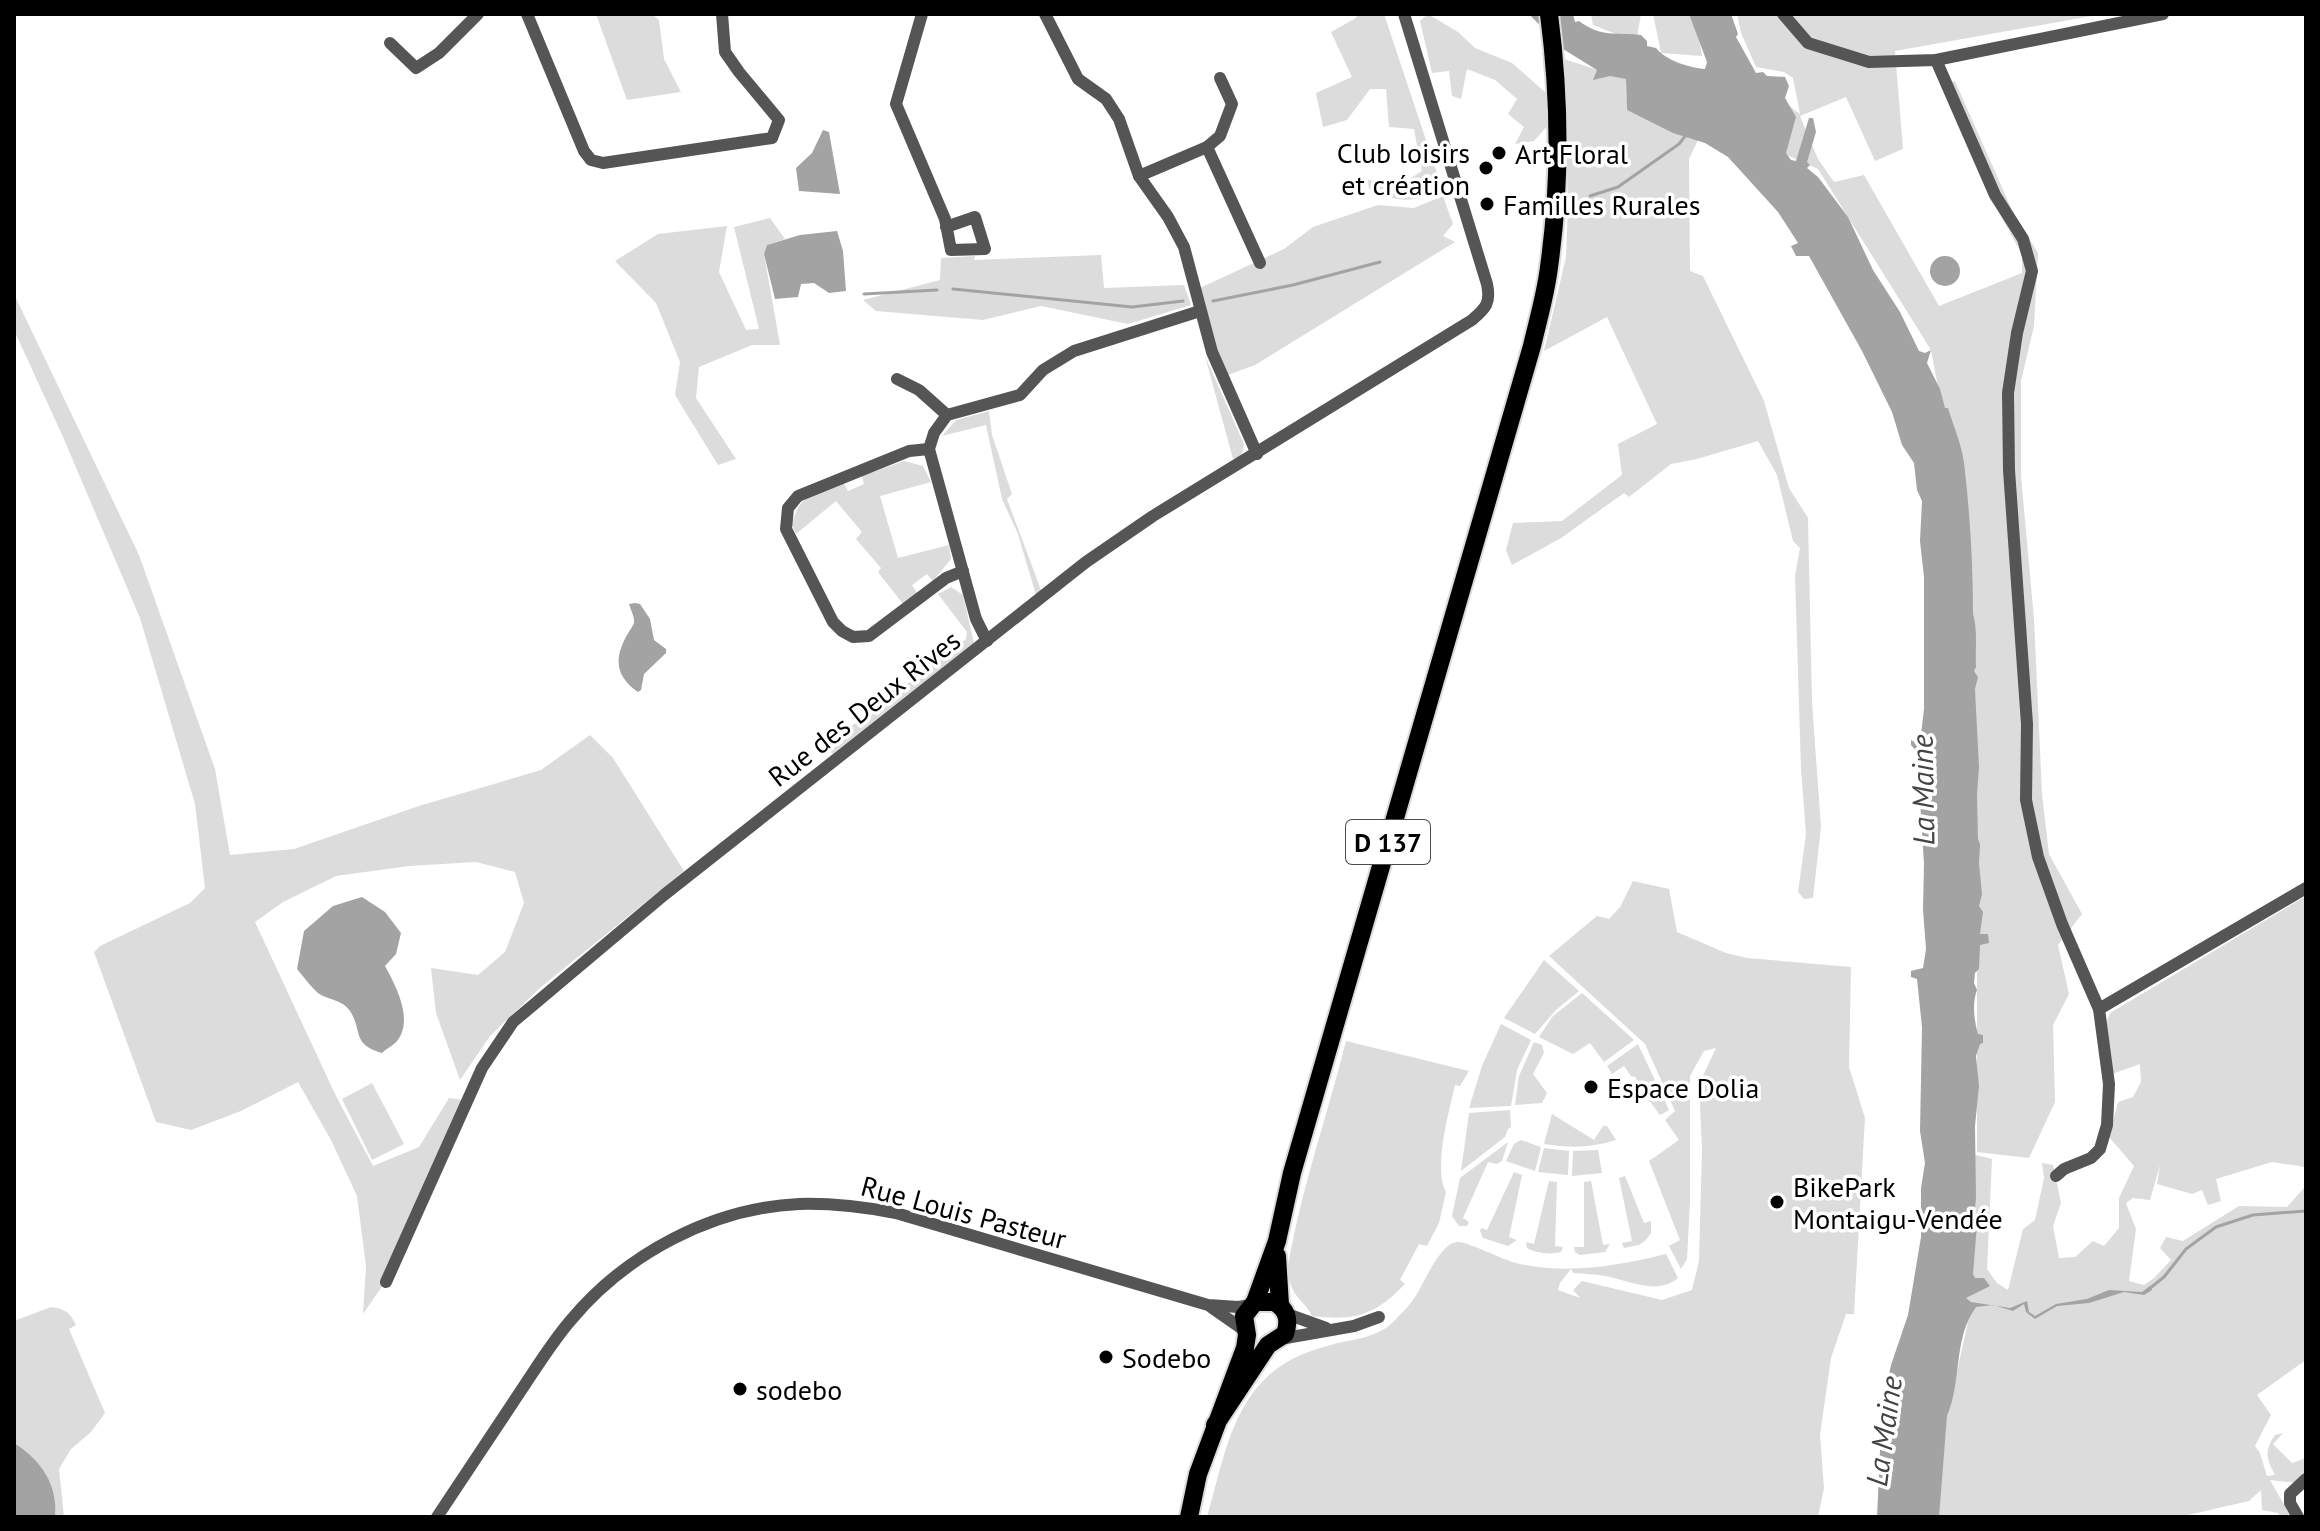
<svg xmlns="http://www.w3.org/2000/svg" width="2320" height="1531" viewBox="0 0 2320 1531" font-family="'PT Sans',sans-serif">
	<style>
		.green { fill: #dcdcdc; fill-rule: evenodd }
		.water { fill: #a3a3a3 }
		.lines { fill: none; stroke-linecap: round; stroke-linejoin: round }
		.stream { stroke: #a3a3a3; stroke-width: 3 }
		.primary-casing { stroke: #dbdbdb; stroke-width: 22 }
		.street { stroke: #555; stroke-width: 12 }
		.primary { stroke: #000; stroke-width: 18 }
		.poi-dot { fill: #000; stroke: #fff; stroke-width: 3 }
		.labels { text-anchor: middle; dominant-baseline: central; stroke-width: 7; stroke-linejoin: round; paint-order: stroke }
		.shield { fill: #fff; stroke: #4c4c4c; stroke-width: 2 }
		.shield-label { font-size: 26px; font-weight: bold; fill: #000 }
		.poi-label { font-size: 28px; fill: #000; stroke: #fff; text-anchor: start }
		.street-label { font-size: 28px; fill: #000; stroke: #fff }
		.water-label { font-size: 30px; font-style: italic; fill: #444; stroke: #fff }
	</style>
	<rect width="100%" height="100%" fill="#fff"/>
	<!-- green -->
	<g class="green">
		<polygon points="596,14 652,14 659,20 664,59 681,92 627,100"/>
		<path d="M 1358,14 L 1384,14 L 1442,188 C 1414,204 1397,203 1369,189 L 1368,180 L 1400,185 L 1422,171 L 1414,129 L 1389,127 L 1386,89 L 1370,89 L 1347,120 L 1323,127 L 1316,93 L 1352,77 L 1331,32 L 1356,18 Z"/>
		<polygon points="1428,14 1458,32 1475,48 1512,63 1546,93 1549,124 1534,141 1515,144 1524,127 1508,114 1517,99 1495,80 1467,69 1461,99 1452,96 1449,71 1432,73 1420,21"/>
		<polygon points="1591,14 1641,14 1636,42 1593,25"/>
		<polygon points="1653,14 1695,14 1702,56 1661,53"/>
		<polygon points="1737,14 2103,14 1895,51 1903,149 1875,161 1846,97 1800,116 1818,159 1834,182 1864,175 1939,306 2022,273 2022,255 1985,186 1941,83 1955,81 2012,210 2038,253 2034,326 2021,381 2021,476 2034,619 2042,794 2049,854 2082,914 2058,945 2069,994 2053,1025 2055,1102 2029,1158 1977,1152 1977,815 1956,482 1931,350 1818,169 1780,152 1775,95 1800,114 1793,78 1784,72 1756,67 1741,33"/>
		<polygon points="1564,59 1626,79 1627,110 1698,140 1689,159 1690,271 1703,276 1764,401 1789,488 1808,518 1812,702 1821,827 1813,898 1804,899 1798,892 1806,834 1801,769 1795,576 1800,548 1793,541 1777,475 1758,441 1697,459 1671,464 1629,497 1624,493 1561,538 1512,565 1506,550 1513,523 1562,521 1622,475 1618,444 1657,424 1607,317 1544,351 1566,257 1568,201"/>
		<polygon points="1443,196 1453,224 1443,236 1455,242 1255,365 1228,375 1216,350 1200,288 1284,249 1313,227 1378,205 1414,208"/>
		<polygon points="770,218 785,239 767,245 764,254 780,345 752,345 699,367 696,398 736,459 718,465 675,395 680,362 656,303 615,261 658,234 727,226 719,272 746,330 759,329 734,227"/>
		<polygon points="1101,255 1104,288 1184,285 1191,305 1128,324 1041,306 983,320 876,311 863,300 940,280 941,258 975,256 974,260"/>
		<polygon points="14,294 139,555 215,769 230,855 294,849 419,806 541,770 590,735 613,758 684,871 541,987 490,1036 460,1080 436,1013 431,968 478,975 505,952 524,903 515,872 476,862 409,866 336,876 283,902 255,922 335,1094 373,1166 419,1147 449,1098 471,1101 407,1250 363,1314 366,1266 357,1196 331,1140 298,1082 241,1111 191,1130 156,1122 94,952 100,946 190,903 205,888 195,804 140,618 63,437 14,330"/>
		<path d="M 1205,356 L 1244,444 C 1243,452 1242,457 1233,459 Z"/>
		<polygon points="989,411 992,435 1012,494 1007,499 1041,590 1036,595 1018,534 1002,499 986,425 942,436 956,420"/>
		<path d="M 904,461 L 923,466 L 931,482 L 880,496 L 898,558 L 949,545 L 951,559 L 933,581 L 927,574 L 912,585 L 917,593 L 903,604 L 878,572 L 881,568 L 856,539 L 862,532 L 836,501 L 796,534 L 792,525 C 799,493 816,494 844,483 L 848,491 L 864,484 L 862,476 Z"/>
		<polygon points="951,587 963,595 974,643 832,754 828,744 966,639 967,632 938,594"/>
		<path d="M 1633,881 L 1669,889 L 1677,932 L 1726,953 L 1747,958 L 1851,967 L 1849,1067 L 1865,1118 L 1854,1314 L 1846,1314 L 1831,1358 L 1820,1435 L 1824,1488 L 1818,1517 L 1207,1517 C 1221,1470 1229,1414 1265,1379 C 1285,1359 1308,1351 1334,1344 C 1354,1339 1375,1338 1391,1324 C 1399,1316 1409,1306 1415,1297 C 1424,1284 1441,1240 1459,1242 C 1473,1244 1499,1258 1516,1263 C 1565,1275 1617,1266 1666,1254 L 1678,1278 C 1656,1296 1629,1280 1605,1276 C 1595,1274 1584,1274 1573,1273 L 1571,1269 L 1560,1283 L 1558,1290 L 1580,1298 L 1573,1290 L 1582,1281 L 1662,1300 L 1692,1290 L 1699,1261 L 1702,1149 L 1699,1084 L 1716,1048 L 1704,1051 L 1690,1076 L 1690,1201 L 1687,1259 L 1681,1269 L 1669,1246 L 1680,1240 L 1649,1161 L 1679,1140 L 1665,1120 L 1675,1111 L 1645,1044 L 1549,956 L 1597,916 L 1609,919 L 1620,907 Z"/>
		<path d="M 2306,896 L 2306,1360 L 2257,1395 L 2271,1415 L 2255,1446 L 2260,1453 L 2267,1476 L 2275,1475 C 2266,1458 2264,1451 2275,1435 L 2283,1433 L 2273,1444 L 2292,1463 L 2306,1458 L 2306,1476 L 2297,1483 L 2270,1480 L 2291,1517 L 2281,1517 L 2278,1513 L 2262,1510 L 2261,1490 L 2249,1501 L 2179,1517 L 1937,1517 L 1947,1416 L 1968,1322 L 1955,1321 L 1968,1153 L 1992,1159 L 1987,1269 L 1997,1283 L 2008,1290 L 2023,1229 L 2035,1220 L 2044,1178 L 2042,1163 L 2053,1165 L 2061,1203 L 2053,1226 L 2059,1258 L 2075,1257 L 2093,1241 L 2104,1246 L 2119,1228 L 2119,1198 L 2134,1166 L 2109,1137 L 2118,1102 L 2133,1097 L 2141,1082 L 2140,1064 L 2112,1074 L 2106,1024 L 2110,1013 ZM 2272,1162 L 2305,1167 L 2304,1188 L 2287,1207 L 2239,1206 L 2183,1241 L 2166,1237 L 2160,1248 L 2171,1260 L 2154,1278 L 2144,1285 L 2129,1281 L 2136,1229 L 2126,1203 L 2133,1198 L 2150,1200 L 2160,1165 L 2157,1184 L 2192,1194 L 2202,1190 L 2208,1205 L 2221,1201 L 2216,1179 Z"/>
		<polygon points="1544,960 1579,991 1556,1010 1535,1034 1504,1018"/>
		<polygon points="1582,993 1634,1040 1604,1062 1590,1043 1573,1054 1539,1037 1553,1016"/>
		<polygon points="1501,1024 1531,1040 1517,1070 1511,1106 1469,1108 1482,1066"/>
		<path d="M 1346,1041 L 1469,1071 L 1460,1086 L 1455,1085 C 1449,1112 1433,1168 1446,1192 L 1439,1223 L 1427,1246 L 1419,1244 L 1400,1280 L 1405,1284 C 1374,1316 1355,1321 1312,1316 C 1306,1302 1293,1298 1290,1281 L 1286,1279 C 1298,1198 1326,1121 1346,1041 Z"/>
		<polygon points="1534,1042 1542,1045 1544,1053 1533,1074 1547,1093 1542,1103 1515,1105 1519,1076"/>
		<polygon points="1638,1044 1669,1110 1660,1115 1637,1084 1636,1077 1631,1076 1624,1066 1612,1074 1607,1066"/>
		<polygon points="372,1083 404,1144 372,1160 342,1099"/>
		<polygon points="1510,1110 1511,1127 1508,1129 1505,1137 1461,1171 1469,1113"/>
		<path d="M 1552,1114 L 1594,1140 L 1603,1126 L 1607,1126 L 1616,1140 C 1592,1148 1569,1148 1544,1144 Z"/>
		<polygon points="1521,1140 1541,1147 1535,1171 1506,1161 1514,1144"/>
		<polygon points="1508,1142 1502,1161 1497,1164 1488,1162 1463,1218 1469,1222 1467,1226 1459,1226 1452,1216 1460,1178"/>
		<polygon points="1544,1148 1569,1151 1568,1175 1538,1172"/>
		<polygon points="1598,1150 1602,1173 1572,1176 1573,1151"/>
		<polygon points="1514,1172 1522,1175 1509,1237 1517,1240 1508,1246 1483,1238 1480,1231 1481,1228 1487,1230"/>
		<polygon points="1625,1176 1644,1223 1651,1221 1651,1233 1646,1240 1639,1245 1624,1248 1622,1243 1632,1241 1619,1178"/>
		<path d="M 1549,1181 L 1557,1182 L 1555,1246 L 1563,1247 L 1561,1252 C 1551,1255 1535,1253 1527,1248 L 1526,1242 L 1534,1244 Z"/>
		<polygon points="1591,1181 1603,1245 1610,1244 1605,1252 1580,1255 1575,1252 1574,1247 1584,1247 1584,1182"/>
		<path d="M 51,1307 C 65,1309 70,1312 76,1325 L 69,1329 L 105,1413 L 91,1432 L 71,1449 L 59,1469 L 64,1517 L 55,1517 C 58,1484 40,1462 14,1443 L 14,1321 Z"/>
	</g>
	<!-- water -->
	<g class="water">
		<path d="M 1529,14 L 1573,14 L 1575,22 L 1579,21 C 1602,38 1615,32 1641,35 L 1647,41 L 1647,46 L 1656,48 C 1665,60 1690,68 1705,69 L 1707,62 L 1689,14 L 1731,14 L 1738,34 L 1736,37 L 1756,73 L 1763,72 L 1767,76 L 1785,77 L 1789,86 L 1785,98 L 1796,117 L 1786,153 L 1791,160 L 1796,161 L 1809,118 L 1813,118 L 1816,132 L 1807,162 L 1810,165 L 1807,168 L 1818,177 L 1848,217 L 1873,270 L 1900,312 L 1919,351 L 1925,353 L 1931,350 L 1927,363 L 1940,389 L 1945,408 L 1948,408 C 1953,425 1962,445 1964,463 C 1970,513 1973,564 1973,614 C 1978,630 1975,650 1976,667 L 1974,671 L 1978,677 L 1975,689 L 1979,767 L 1977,794 L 1978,839 L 1980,844 L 1979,863 L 1982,894 L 1979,906 L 1983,912 L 1980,934 L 1988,934 L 1989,943 L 1980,945 L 1979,969 L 1975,973 L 1974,983 L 1977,990 C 1972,1003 1974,1020 1978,1034 L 1983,1035 L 1983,1043 L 1980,1044 L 1976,1056 L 1979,1086 L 1975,1126 L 1976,1198 L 1974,1219 L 1977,1225 L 1973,1274 L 1975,1278 L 1984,1278 L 1990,1286 L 1966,1298 L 1971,1302 L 2010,1308 L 2027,1301 L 2029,1312 L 2035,1316 L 2056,1304 L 2087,1299 L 2109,1290 L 2142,1292 L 2150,1286 L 2152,1290 L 2144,1295 L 2124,1292 L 2089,1303 L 2057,1306 L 2035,1319 L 2026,1312 L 2024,1304 L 2013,1311 L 1993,1305 L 1976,1307 C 1953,1338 1962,1382 1947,1416 L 1939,1517 L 1877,1517 L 1882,1405 L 1891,1365 L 1908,1315 L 1921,1237 L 1921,1188 L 1925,1163 L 1920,1131 L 1922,1027 L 1917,979 L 1911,977 L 1911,971 L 1923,968 L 1926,949 L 1923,910 L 1924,864 L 1917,752 L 1911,745 L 1911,740 L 1916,743 L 1921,734 L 1924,709 L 1924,577 L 1920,541 L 1922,501 L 1917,490 L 1914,463 L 1902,445 L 1892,412 L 1862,351 L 1809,256 L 1796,256 L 1791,246 L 1798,243 L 1778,212 L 1728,157 L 1705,143 L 1673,133 L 1627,110 L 1626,79 L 1610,76 L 1593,80 L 1597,70 L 1563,49 Z"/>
		<polygon points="823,130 829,132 840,194 799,191 796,168 812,153"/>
		<polygon points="837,231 843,251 846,291 829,293 814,283 801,284 798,297 775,299 764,254 767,245 800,235"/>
		<circle cx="1945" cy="271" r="15"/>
		<path d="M 635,603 L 640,604 L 650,619 L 654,640 L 666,649 L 666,653 L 644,674 L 641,690 L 638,692 C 615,676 614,658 627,635 C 628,633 633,626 634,623 C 635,617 631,611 629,604 Z"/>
		<path d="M 362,897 L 385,912 L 401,933 L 396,954 L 385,966 C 396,986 414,1020 397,1041 C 394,1045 386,1049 382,1053 C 351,1044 363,1031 350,1011 C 342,999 327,1000 318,993 C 310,986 303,976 297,969 L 304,931 L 333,906 Z"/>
		<path d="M 14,1443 C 41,1460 58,1485 55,1517 L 14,1517 Z"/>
	</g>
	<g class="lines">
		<!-- stream -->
		<g class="stream">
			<polyline points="1590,196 1618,187 1679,144 1686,135"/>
			<polyline points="953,289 1132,307 1183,301"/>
			<polyline points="864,294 937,290"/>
			<polyline points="1213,301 1293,285 1380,262"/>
			<polyline points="2149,1289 2164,1277 2186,1249 2216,1227 2253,1215 2306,1211"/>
		</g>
		<!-- primary casing -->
		<g class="primary-casing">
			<g id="primary">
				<polyline points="1277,1256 1280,1305"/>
				<path d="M 1255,1302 L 1277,1241 L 1292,1173 L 1532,346 C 1538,320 1546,293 1549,267 C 1561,182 1560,99 1549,14"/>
				<path d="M 1189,1517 L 1198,1474 L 1245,1348 L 1247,1335 L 1244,1316 L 1255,1302 L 1274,1302 C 1287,1309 1290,1320 1285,1334 L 1268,1345 L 1215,1425"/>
			</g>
		</g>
		<!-- street -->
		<g class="street">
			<polyline points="527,14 584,151 591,160 603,163 772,138 779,120 739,72 725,52 722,14"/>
			<polyline points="922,14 896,104 945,219 951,250 985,249 975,217 946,227"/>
			<polyline points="1045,14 1078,79 1106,99 1119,119 1139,176 1168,217 1184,247 1212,352 1257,454"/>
			<polyline points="1783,14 1808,43 1869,62 1936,60 2163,14"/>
			<polyline points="390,43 416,68 439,53 478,14"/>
			<polyline points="1936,60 1995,195 2023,239 2032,271 2017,333 2008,393 2009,470 2027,724 2026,800 2038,857 2062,924 2099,1009 2109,1084 2107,1125 2100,1149 2091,1158 2064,1169 2056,1176"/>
			<polyline points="1207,147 1260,263"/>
			<polyline points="1139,176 1207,147 1220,136 1232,104 1220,78"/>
			<polyline points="897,379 919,390 947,415"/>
			<polyline points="929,449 909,451 798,496 788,508 786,529 833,622 842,631 853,637 869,636 946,578 963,571"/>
			<polyline points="987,641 976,619 929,449 934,433 947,415 1020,395 1043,370 1074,351 1200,311"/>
			<polyline points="2099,1009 2306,888"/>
			<path d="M 386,1282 L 482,1068 L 513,1022 L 664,895 L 1086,562 L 1153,516 L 1472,320 C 1486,308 1491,303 1487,284 L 1404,14"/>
			<polyline points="1211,1307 1244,1330"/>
			<polyline points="1287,1314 1326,1328"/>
			<polyline points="1280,1339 1354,1326 1379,1317"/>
			<path d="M 437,1517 C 464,1476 491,1436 518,1395 C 535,1370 551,1343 571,1320 C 626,1254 712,1208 799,1204 C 832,1203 864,1207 896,1213 L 1208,1305 L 1238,1307 L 1252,1305"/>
			<polyline points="2298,1517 2290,1503 2290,1494 2306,1479"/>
		</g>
		<!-- primary -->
		<use href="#primary" class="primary"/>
	</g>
	<!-- markers -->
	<g class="poi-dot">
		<circle cx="1499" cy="153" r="8"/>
		<circle cx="1486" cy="168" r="8"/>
		<circle cx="1487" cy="204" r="8"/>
		<circle cx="1591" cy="1087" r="8"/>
		<circle cx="1777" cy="1202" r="8"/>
		<circle cx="1106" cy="1357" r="8"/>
		<circle cx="740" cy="1389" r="8"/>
	</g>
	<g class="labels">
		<!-- shield labels -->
		<rect class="shield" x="1346" y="820" width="84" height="44" rx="6"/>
		<g class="shield-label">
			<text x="1388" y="842">D 137</text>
		</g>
		<!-- poi labels -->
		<g class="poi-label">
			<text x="1470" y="152" text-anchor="end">Club loisirs<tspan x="1470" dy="32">et création</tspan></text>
			<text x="1515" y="153">Art Floral</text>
			<text x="1503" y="204">Familles Rurales</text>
			<text x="1607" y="1087">Espace Dolia</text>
			<text x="1793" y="1186">BikePark<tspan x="1793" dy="32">Montaigu-Vendée</tspan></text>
			<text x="1122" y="1357">Sodebo</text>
			<text x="756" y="1389">sodebo</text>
		</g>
		<!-- street labels -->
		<g class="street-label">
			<text transform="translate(864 708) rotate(-38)">Rue des Deux Rives</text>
			<text transform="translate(964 1212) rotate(15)">Rue Louis Pasteur</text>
		</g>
		<!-- water labels -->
		<g class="water-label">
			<text transform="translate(1922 790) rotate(-91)">La Maine</text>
			<text transform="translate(1883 1431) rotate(-82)">La Maine</text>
		</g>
	</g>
	<!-- border -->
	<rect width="2320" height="1531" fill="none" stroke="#000000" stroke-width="32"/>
</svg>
